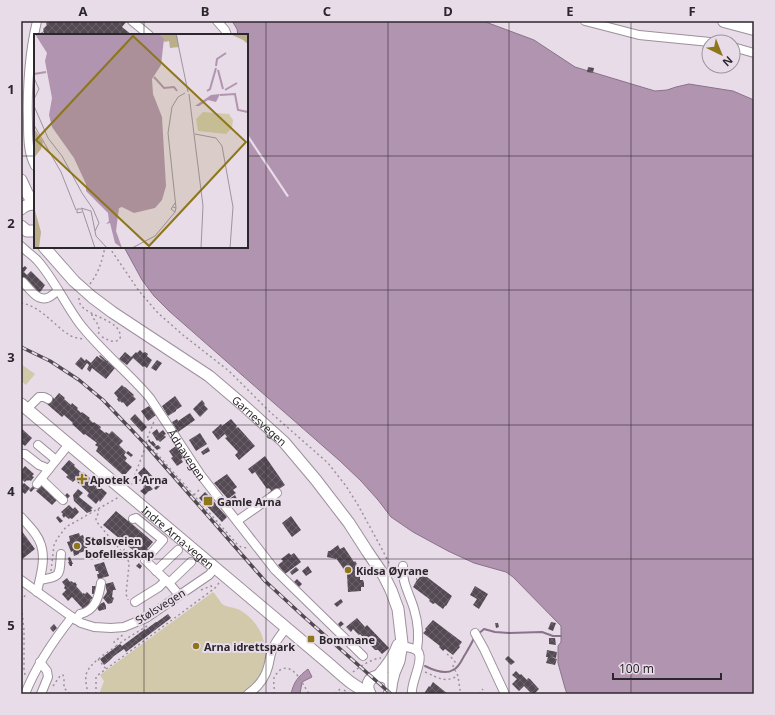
<svg xmlns="http://www.w3.org/2000/svg" width="775" height="715" viewBox="0 0 775 715" font-family="'Noto Sans',sans-serif">
	<style>
		.garden { fill: #d2c9aa }
		.water { fill: #b194b0; stroke: #897388 }
		.pier { fill: #e8dce8 }
		.lines { fill: none; stroke-linecap: round; stroke-linejoin: round }
		.stream { stroke: #897388; stroke-width: 2 }
		.building { fill: url(#building-cross-hatch) }
		.minor-casing { stroke: #9c909c; stroke-width: 10 }
		.major-casing { stroke: #9c909c; stroke-width: 13 }
		.highway-casing { stroke: #9c909c; stroke-width: 14 }
		.path { stroke: #9b919b; stroke-width: 1.5; stroke-dasharray: 2 3; stroke-linecap: butt }
		.minor { stroke: #fff; stroke-width: 8 }
		.major { stroke: #fff; stroke-width: 11 }
		.highway { stroke: #fff; stroke-width: 12 }
		.rail-casing { stroke: #514b51; stroke-width: 3.5 }
		.rail { stroke: #e8dce8; stroke-width: 2; stroke-dasharray: 6; stroke-linecap: butt }
		.grid { fill: none; stroke: #2c272c; stroke-width: 1; stroke-opacity: 0.55 }
		.poi-dot { fill: #8e761b; stroke: #e8dce8; stroke-width: 1.5 }
		.labels { text-anchor: middle; dominant-baseline: central; stroke-width: 4; stroke-linejoin: round; paint-order: stroke }
		.street-label { font-size: 11px; fill: #2c272c; stroke: #e8dce8 }
		.poi-label { font-size: 11px; font-weight: bold; fill: #2c272c; stroke: #e8dce8; text-anchor: start }
		.inset-river { fill: none; stroke: #b194b0; stroke-width: 2 }
		.inset-road { fill: none; stroke: #9d949d; stroke-width: 1 }
		.view { fill: #8e761b; fill-opacity: 0.15; stroke: #8e761b; stroke-width: 2 }
		.inset-edge { fill: none; stroke: #2c272c; stroke-width: 2 }
		.neatline { fill: none; stroke: #2c272c; stroke-width: 1.5 }
		.grid-label { font-size: 13px; text-anchor: middle; font-weight: bold; fill: #2c272c }
	</style>
	<defs>
		<pattern id="building-cross-hatch" width="8" height="8" patternUnits="userSpaceOnUse"><rect width="8" height="8" fill="#544a54"/><path d="M0 0l8 8M0 8l8-8" fill="none" stroke="#6a616a"/></pattern>
	</defs>
	<rect width="100%" height="100%" fill="#e8dce8"/>
	<!-- garden -->
	<g class="garden">
		<polygon points="21,364 35,374 26,385 21,381"/>
		<path d="M 213,592 C 216,595 219,600 222,604 C 226,607 232,607 237,609 C 241,610 244,613 247,615 C 269,633 272,665 252,686 C 250,689 246,692 243,694 L 99,694 L 104,681 L 100,675 Z"/>
	</g>
	<!-- water -->
	<g class="water">
		<polygon points="232,21 483,21 534,40 575,67 655,91 667,90 676,87 689,84 733,91 754,100 754,694 567,694 565,688 558,663 558,646 561,642 561,626 513,577 506,572 474,563 448,551 413,532 391,517 378,500 361,481 340,461 169,311 154,296 142,280 124,247 247,247 247,35 238,35 237,29"/>
		<path d="M 308,669 L 312,677 L 302,682 L 300,694 L 291,694 C 294,681 298,677 308,669 Z"/>
	</g>
	<!-- pier -->
	<polygon class="pier" points="247,133 289,196 287,197 247,137"/>
	<g class="lines">
		<!-- stream -->
		<g class="stream">
			<polyline points="477,635 484,629 495,632 509,633 542,632 553,636 561,636"/>
			<path d="M 425,666 C 433,670 445,675 453,670 C 458,668 461,662 463,658 C 467,651 471,645 474,638"/>
		</g>
	</g>
	<!-- building -->
	<g class="building">
		<polygon points="48,21 124,21 126,22 122,27 132,35 40,35 42,32 44,34 44,33 43,31 44,30 43,29 47,25 46,24"/>
		<polygon points="588,67 594,68 593,73 587,72"/>
		<polygon points="25,266 27,268 24,272 27,275 31,271 45,285 41,291 36,294 21,279 21,269"/>
		<polygon points="140,350 143,353 145,352 148,354 147,356 152,360 147,368 144,366 143,367 133,358 127,365 119,359 125,352 131,357 136,352 137,353"/>
		<polygon points="100,355 107,361 108,359 110,361 108,362 115,368 106,379 92,368 90,372 87,369 89,365 87,363 82,370 75,364 81,357 85,361 86,359 91,363 97,356 105,362 99,356"/>
		<polygon points="157,360 162,363 156,371 151,368"/>
		<polygon points="122,385 124,387 125,387 134,395 133,396 136,399 127,407 123,402 122,403 120,401 119,402 117,399 118,398 114,393"/>
		<polygon points="59,393 65,398 64,399 71,405 72,403 78,408 77,409 81,413 82,412 90,418 89,419 93,423 94,422 101,427 100,429 105,433 106,432 109,434 112,431 123,441 119,445 126,452 124,455 127,458 125,461 132,467 124,476 96,451 98,447 95,445 97,443 85,434 84,435 72,424 73,423 64,415 62,417 47,404 53,397 54,399"/>
		<polygon points="175,396 182,406 176,410 176,411 168,416 162,406"/>
		<polygon points="202,400 205,404 204,405 208,409 200,417 193,409"/>
		<polygon points="149,406 156,415 148,421 141,411"/>
		<polygon points="190,413 195,420 178,432 172,422 177,419 178,421"/>
		<polygon points="135,414 147,427 142,432 130,419"/>
		<polygon points="231,419 237,426 236,427 237,428 238,427 255,446 239,460 235,455 238,452 225,438 227,437 225,434 218,440 212,432 221,424 222,426"/>
		<polygon points="21,428 32,438 25,446 21,443"/>
		<polygon points="157,429 159,433 163,430 166,434 164,435 166,437 160,442 158,440 157,441 152,433"/>
		<polygon points="200,433 207,444 196,451 189,440"/>
		<polygon points="149,439 151,442 153,441 156,445 154,447 148,441"/>
		<polygon points="158,445 161,448 157,450 154,447"/>
		<polygon points="176,446 183,458 181,459 183,462 177,466 171,458 173,457 169,451"/>
		<polygon points="208,447 210,451 203,455 201,452"/>
		<polygon points="128,451 133,455 131,457 126,453"/>
		<polygon points="265,456 285,485 270,495 268,493 271,491 270,489 268,488 267,489 255,472 252,474 248,469"/>
		<polygon points="69,460 75,465 74,466 82,473 83,472 107,493 100,502 99,500 96,504 87,496 89,493 75,480 73,482 66,477 68,475 61,469"/>
		<polygon points="25,466 34,474 32,476 34,477 31,481 29,480 28,481 27,480 25,482 21,479 21,471"/>
		<polygon points="144,467 153,477 147,483 153,489 150,491 149,491 145,495 140,491 145,487 139,480 142,478 138,473"/>
		<polygon points="227,474 237,487 233,490 236,493 228,499 214,483"/>
		<polygon points="24,483 30,488 25,494 21,491 21,486"/>
		<polygon points="43,484 59,498 52,505 36,491"/>
		<polygon points="159,484 160,486 156,490 154,488"/>
		<polygon points="33,486 35,488 31,492 29,490"/>
		<polygon points="78,489 83,493 79,497 93,508 91,509 92,511 87,513 74,501 73,495"/>
		<polygon points="205,492 209,496 210,495 213,498 212,499 216,504 216,505 227,517 222,522 199,498"/>
		<polygon points="67,493 70,496 66,500 63,498"/>
		<polygon points="235,495 237,499 231,503 228,500"/>
		<polygon points="69,505 73,509 75,507 79,512 72,519 70,518 69,519 65,516 64,518 62,515 63,514 61,512"/>
		<polygon points="116,511 128,521 129,520 132,522 131,523 153,542 147,549 149,550 143,558 124,543 121,546 118,544 119,543 118,542 120,539 103,525"/>
		<polygon points="58,516 63,521 60,523 56,518"/>
		<polygon points="291,516 301,530 292,537 282,523"/>
		<polygon points="21,530 35,549 21,560"/>
		<polygon points="79,533 80,536 83,535 88,550 79,553 79,554 74,556 73,551 71,552 67,542 70,541 69,536"/>
		<polygon points="338,545 340,549 344,547 354,562 355,561 357,564 356,564 360,570 360,580 363,580 364,583 364,587 361,587 361,591 348,592 347,574 336,558 336,559 327,557 328,551 330,551"/>
		<polygon points="289,553 291,555 294,553 301,562 285,574 278,565 283,561 281,559"/>
		<polygon points="70,557 73,564 72,564 72,566 70,566 68,562 69,562 68,558"/>
		<polygon points="104,562 109,576 98,579 97,574 99,574 98,571 96,571 94,565"/>
		<polygon points="139,563 142,566 140,569 136,566"/>
		<polygon points="308,566 312,572 306,576 302,571"/>
		<polygon points="296,567 299,570 292,575 290,572"/>
		<polygon points="423,574 452,596 446,606 445,606 443,609 435,603 433,604 429,601 430,600 428,598 413,587 417,580 416,579 417,578 417,580"/>
		<polygon points="67,578 70,582 71,581 74,583 75,582 77,585 76,586 83,594 83,593 85,594 87,592 93,598 90,600 93,603 84,610 72,597 68,601 62,594 66,590 64,588 65,586 62,582"/>
		<polygon points="297,579 302,584 299,587 294,582"/>
		<polygon points="113,582 116,590 113,590 112,597 114,598 112,603 108,604 103,598 107,592 105,584"/>
		<rect x="92" y="586" width="5" height="8"/>
		<polygon points="475,586 488,594 479,609 473,605 477,599 470,595"/>
		<polygon points="341,599 343,602 337,607 334,604"/>
		<polygon points="104,602 106,606 106,609 99,611 96,606"/>
		<polygon points="168,614 171,618 126,652 124,649 114,656 109,661 104,665 100,659 120,644 122,646 145,629 145,630 156,622 157,622"/>
		<polygon points="357,618 365,627 367,625 389,648 382,654 378,650 375,650 360,634 359,635 353,629 351,632 346,627"/>
		<polygon points="433,620 462,642 459,646 460,647 453,655 445,649 443,651 439,647 440,646 423,633 426,630 425,629"/>
		<polygon points="341,621 344,624 340,627 338,624"/>
		<polygon points="551,622 556,623 553,631 548,629"/>
		<polygon points="495,623 498,623 499,627 496,628"/>
		<polygon points="54,624 57,628 53,632 50,628"/>
		<polygon points="549,638 555,638 556,645 549,644"/>
		<polygon points="547,650 557,652 556,658 551,657 557,659 555,665 546,663 548,657 546,657"/>
		<polygon points="508,656 515,662 511,665 505,659"/>
		<polygon points="516,671 520,675 521,674 527,680 528,678 530,679 538,688 539,689 534,694 530,692 524,686 519,691 512,684 517,679 512,675"/>
		<polygon points="433,682 448,694 424,694 425,692 429,686 430,687"/>
	</g>
	<g class="lines">
		<!-- minor casing -->
		<g class="minor-casing">
			<g id="minor">
				<polyline points="132,21 149,35"/>
				<polyline points="217,21 225,30 227,35"/>
				<polyline points="585,21 639,35 710,42"/>
				<polyline points="733,47 754,53"/>
				<path d="M 35,166 C 28,153 28,137 28,123 C 27,89 29,54 37,21"/>
				<path id="s1" d="M 21,246 C 26,251 32,255 37,260 C 54,279 65,304 80,324 C 101,351 128,372 150,398 L 200,474 L 275,570 L 363,656"/>
				<path d="M 23,282 C 29,288 37,301 47,298 C 51,297 55,293 58,290"/>
				<polyline points="27,409 39,397 44,397 48,399"/>
				<polyline points="38,445 56,460"/>
				<polyline points="21,454 25,454 39,465 49,469"/>
				<polyline points="41,479 63,500"/>
				<polyline points="37,484 69,444"/>
				<path d="M 21,517 C 28,525 38,534 41,545 C 46,560 40,577 37,592"/>
				<polyline points="133,519 136,518 163,540 145,560 169,583 179,595"/>
				<polyline points="237,521 277,493"/>
				<path d="M 403,566 C 401,581 410,595 414,609 C 418,622 419,637 417,650"/>
				<polyline points="156,571 178,550"/>
				<polyline points="21,580 72,617 81,623 94,627 111,628 124,627 146,618 209,575 215,568"/>
				<path d="M 40,580 C 62,576 59,576 61,554"/>
				<polyline points="169,583 191,562"/>
				<polyline points="135,602 159,587 166,580"/>
				<path d="M 76,620 L 80,614 C 95,611 99,597 101,583"/>
				<polyline points="475,633 484,649 505,694"/>
				<path d="M 398,645 C 404,647 411,647 416,650 C 427,656 410,682 412,694"/>
				<polyline points="40,662 47,671 48,677 41,694"/>
				<path d="M 25,694 C 36,666 53,641 72,617"/>
				<path d="M 248,694 C 258,687 265,679 268,667 C 270,660 270,653 274,646 C 277,639 282,634 286,628"/>
			</g>
		</g>
		<!-- major casing -->
		<g class="major-casing">
			<g id="major">
				<polyline points="21,180 27,193 34,204"/>
				<path d="M 21,209 C 25,205 29,204 35,204"/>
				<polyline points="21,226 27,231 35,231"/>
				<path id="s2" d="M 44,247 L 74,281 L 92,297 L 112,312 L 209,376 L 243,405 L 284,442 L 316,480 L 349,523 L 367,551 L 384,576 L 391,590 L 398,609 L 402,643 L 399,661 L 394,673 L 391,685"/>
				<path id="s3" d="M 21,404 L 328,663 C 343,676 351,685 370,694"/>
				<path d="M 379,675 C 387,666 394,657 398,645"/>
				<path d="M 370,694 C 358,670 401,670 389,694"/>
			</g>
		</g>
		<!-- highway casing -->
		<g class="highway-casing">
			<polyline id="highway" points="724,21 754,29"/>
		</g>
		<!-- path -->
		<g class="path">
			<polyline points="109,247 139,291 158,313 183,335 229,371 270,412 328,463 346,486 358,505 383,551 395,575"/>
			<path d="M 90,284 C 99,272 102,261 105,247"/>
			<path d="M 79,298 C 77,317 124,317 120,339 C 113,344 109,340 102,337"/>
			<path d="M 21,303 C 41,306 54,326 71,336 C 75,338 79,338 83,339"/>
			<path d="M 92,314 L 92,317 C 97,322 101,328 98,335"/>
			<polyline points="146,442 159,456 237,544 241,547 247,548 248,549"/>
			<polyline points="131,485 144,451 147,439 155,419"/>
			<polyline points="194,495 201,488"/>
			<polyline points="98,509 99,511 96,519 96,521 122,552 125,549 137,560"/>
			<polyline points="122,552 129,562 129,565 126,594 128,600"/>
			<polyline points="51,571 54,545 57,539 66,527 119,497"/>
			<polyline points="201,590 211,586 215,588"/>
			<polyline points="21,601 27,593"/>
			<polyline points="21,603 24,630 24,669 25,675"/>
			<polyline points="116,646 126,639 147,626"/>
			<polyline points="447,654 453,659 455,662 453,666 458,676 460,690 462,694"/>
			<polyline points="98,659 106,669"/>
			<path d="M 353,672 C 361,666 371,659 381,658"/>
			<path d="M 425,672 C 439,678 444,683 458,676"/>
			<polyline points="53,686 60,676 61,675 63,675 64,678 64,688 70,694"/>
			<polyline points="344,690 349,694"/>
			<path d="M 88,694 C 87,688 85,681 86,675 C 89,663 107,653 116,646 L 114,642 L 124,634"/>
			<polyline points="96,694 96,677 98,675 215,588 219,583"/>
			<path d="M 274,694 C 275,689 273,683 274,678 C 275,675 278,672 280,670 C 294,662 303,685 309,694"/>
			<polyline points="335,694 342,687"/>
			<polyline points="479,694 483,689"/>
		</g>
		<!-- minor -->
		<use href="#minor" class="minor"/>
		<!-- major -->
		<use href="#major" class="major"/>
		<!-- highway -->
		<use href="#highway" class="highway"/>
		<!-- rail casing -->
		<g class="rail-casing">
			<polyline id="rail" points="21,347 50,361 79,380 103,400 145,444 265,581 303,616 391,694"/>
		</g>
		<!-- rail -->
		<use href="#rail" class="rail"/>
	</g>
	<!-- grid -->
	<path class="grid" d="M 144,21 L 144,35M 266,21 L 266,694M 388,21 L 388,694M 509,21 L 509,694M 631,21 L 631,694M 21,156 L 35,156M 247,156 L 754,156M 144,247 L 144,694M 21,290 L 754,290M 21,425 L 754,425M 21,559 L 754,559"/>
	<!-- markers -->
	<g class="poi-dot">
		<path d="M80 473h4v4h4v4h-4v4h-4v-4h-4v-4h4z"/>
		<rect x="203" y="496" width="10" height="10" rx="2"/>
		<circle cx="77" cy="546" r="4"/>
		<circle cx="348" cy="570" r="4"/>
		<rect x="307" y="635" width="8" height="8" rx="2"/>
		<circle cx="196" cy="646" r="4"/>
	</g>
	<g class="labels">
		<!-- street labels -->
		<g class="street-label">
			<text stroke="none"><textPath href="#s2" startOffset="278">Garnesvegen</textPath></text>
			<text stroke="none"><textPath href="#s1" startOffset="268">Ådnavegen</textPath></text>
			<text stroke="none"><textPath href="#s3" startOffset="206">Indre Arna-vegen</textPath></text>
			<text transform="translate(160 606) rotate(-32)">Stølsvegen</text>
		</g>
		<!-- poi labels -->
		<g class="poi-label">
			<text x="90" y="479">Apotek 1 Arna</text>
			<text x="217" y="501">Gamle Arna</text>
			<text x="85" y="540">Stølsveien<tspan x="85" dy="13">bofellesskap</tspan></text>
			<text x="356" y="570">Kidsa Øyrane</text>
			<text x="319" y="639">Bommane</text>
			<text x="204" y="646">Arna idrettspark</text>
		</g>
	</g>
	<!-- overview -->
	<g transform="translate(34 34)">
		<rect width="214" height="214" fill="#e8dce8"/>
		<path d="M 120,0 L 143,0 L 145,13 L 136,14 L 135,7 L 131,8 ZM 196,0 L 214,0 L 214,10 L 209,6 ZM 0,94 L 9,108 L 7,115 L 0,124 ZM 0,173 L 7,198 L 5,214 L 0,214 Z" fill="#baaf8a"/>
		<path d="M 169,78 L 195,80 L 199,86 L 198,94 L 192,100 L 164,97 L 162,85 Z" fill="#d2c9aa"/>
		<path d="M 1,0 L 120,0 L 126,1 L 130,5 L 127,31 L 118,45 L 119,60 L 128,83 L 132,152 L 128,166 L 121,174 L 100,179 L 88,173 L 85,174 L 82,197 L 88,214 L 81,209 L 76,189 L 72,190 L 75,187 L 74,179 L 52,157 L 52,150 L 40,124 L 18,93 L 15,81 L 18,64 L 11,27 L 13,19 ZM 186,60 L 182,68 L 174,66 L 165,72 L 161,72 L 177,61 Z" fill="#b194b0"/>
		<path class="inset-river" d="M 182,32 L 183,25 L 192,19M 184,36 L 189,55M 0,40 L 12,38M 120,43 L 130,54 L 140,53 L 143,57M 191,56 L 203,49M 173,57 L 176,55 L 182,34M 186,61 L 201,60 L 204,76 L 214,78"/>
		<path class="inset-road" d="M 142,0 L 154,58M 0,13 L 0,37M 0,44 L 5,55 L 0,65M 155,60 L 169,172 L 167,214M 0,72 L 14,104 L 28,122 L 48,159 L 59,175 L 65,189 L 61,197M 0,91 L 27,138 L 42,176M 161,100 L 182,104 L 188,112 L 199,173 L 196,214M 139,173 L 142,174 L 141,178 L 137,175 L 141,169M 47,174 L 57,177 L 62,202 L 73,214M 142,174 L 134,99 L 138,73 L 144,63 L 151,59M 48,178 L 43,179 L 43,175 L 48,175 L 61,214M 98,214 L 121,202 L 141,178"/>
		<path class="view" d="M 99,2 L 212,108 L 115,212 L 2,106 Z"/>
		<rect width="214" height="214" class="inset-edge"/>
	</g>
	<!-- border -->
	<rect width="775" height="715" fill="none" stroke="#e8dce8" stroke-width="44"/>
	<!-- north arrow -->
	<g transform="translate(721 54) rotate(137)"><circle r="19" fill="#e8dce8" stroke="#9d949d"/>
	<path d="M0-3L7 15L0 10L-7 15Z" fill="#8e761b"/>
	<text y="-6" font-size="11" font-weight="bold" text-anchor="middle" fill="#2c272c">N</text>
	</g>
	<!-- scale -->
	<path d="M613 673v6h108v-6" fill="none" stroke="#2c272c" stroke-width="2"/>
	<text x="619" y="673" font-size="12" fill="#2c272c" stroke="#e8dce8" stroke-width="3" paint-order="stroke">100 m</text>
	<rect x="22" y="22" width="731" height="671" class="neatline"/>
	<g class="grid-label">
		<text x="83" y="16">A</text>
		<text x="205" y="16">B</text>
		<text x="327" y="16">C</text>
		<text x="448" y="16">D</text>
		<text x="570" y="16">E</text>
		<text x="692" y="16">F</text>
		<text x="11" y="94">1</text>
		<text x="11" y="228">2</text>
		<text x="11" y="362">3</text>
		<text x="11" y="496">4</text>
		<text x="11" y="630">5</text>
	</g>
</svg>
